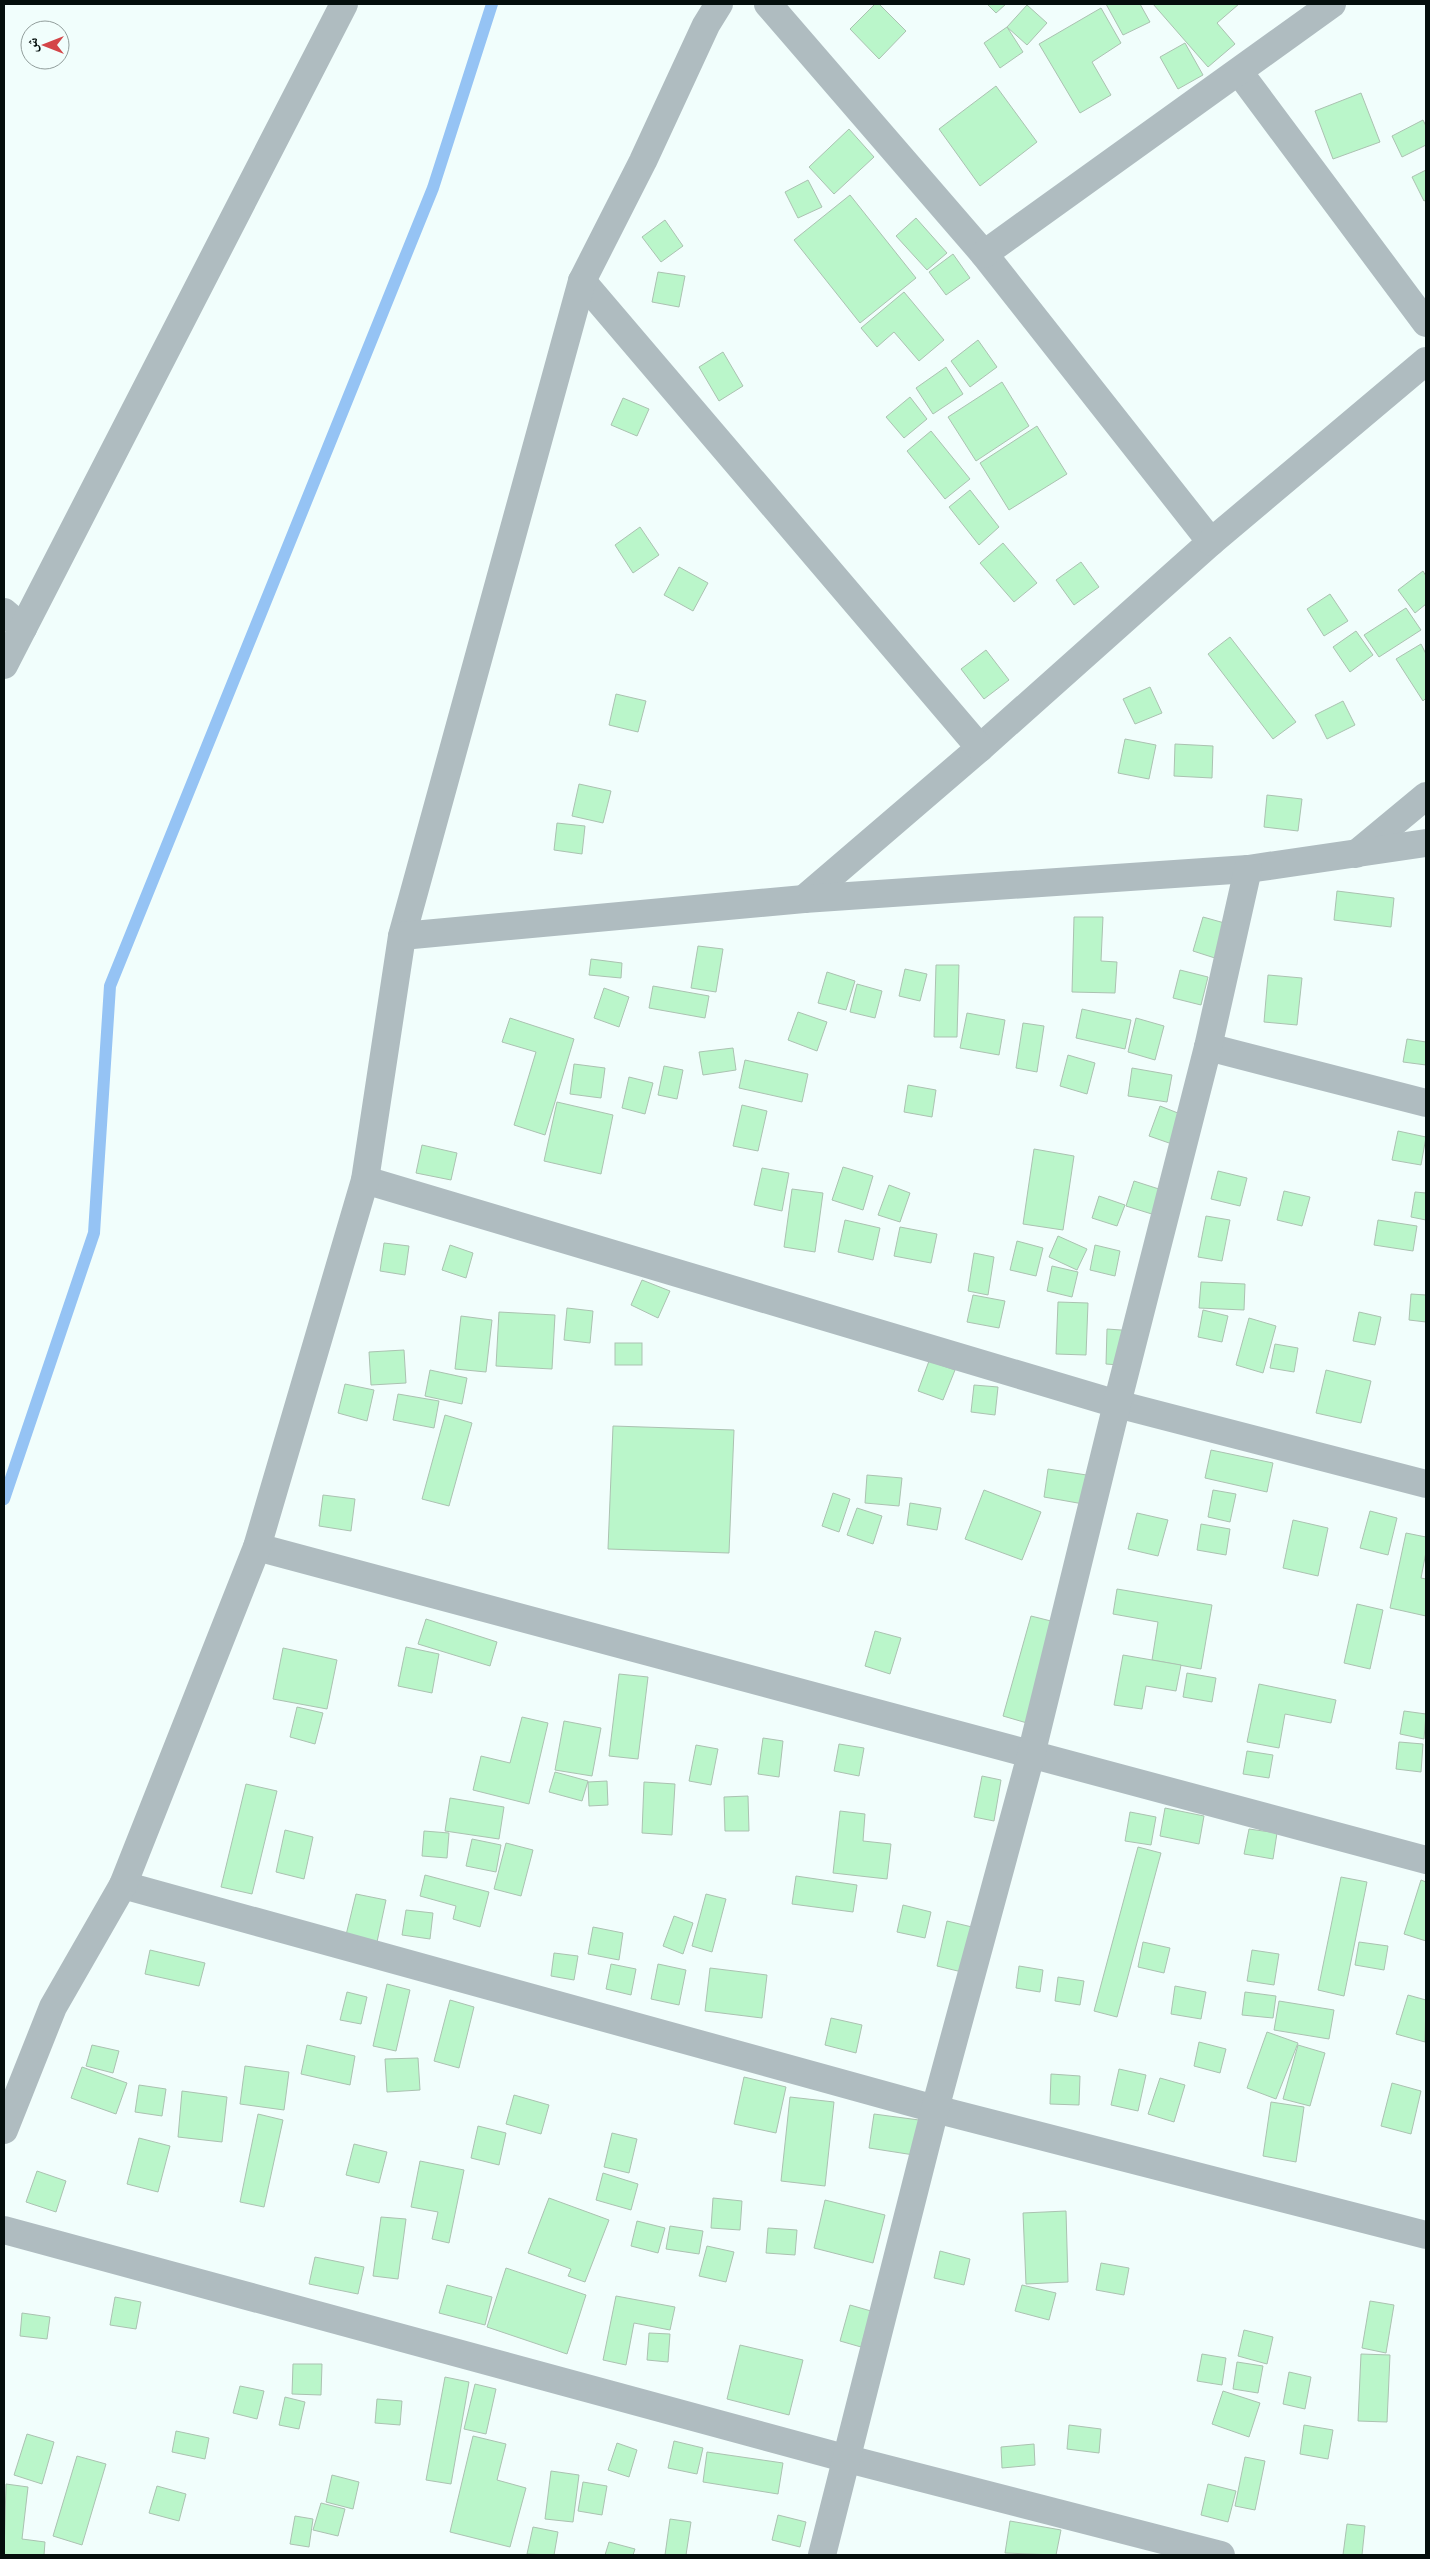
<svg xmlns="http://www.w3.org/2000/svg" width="1430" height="2559" viewBox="0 0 1430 2559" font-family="'Noto Sans','Noto Naskh Arabic',sans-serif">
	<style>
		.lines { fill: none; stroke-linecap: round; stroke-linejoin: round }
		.stream { stroke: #95c3f4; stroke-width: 12 }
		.building { fill: #baf6ca; stroke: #abc2b1 }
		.minor { stroke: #afbcc0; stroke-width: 28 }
	</style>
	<rect width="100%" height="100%" fill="#f1fefc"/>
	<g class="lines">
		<!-- stream -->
		<polyline class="stream" points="4,1499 94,1233 110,986 433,188 492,4"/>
	</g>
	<!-- building -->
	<g class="building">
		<polygon points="875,4 879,4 906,31 879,59 850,29"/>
		<polygon points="987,4 1006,4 996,13"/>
		<polygon points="1106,4 1140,4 1150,22 1123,35"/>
		<polygon points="1153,4 1239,4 1217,23 1235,44 1208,67"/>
		<polygon points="1027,5 1047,23 1027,45 1007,27"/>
		<polygon points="1101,8 1121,43 1092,62 1111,95 1080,113 1039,44"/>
		<polygon points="1007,27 1023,52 1000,68 984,43"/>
		<polygon points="1185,43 1203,75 1178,89 1160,57"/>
		<polygon points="996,86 1037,142 980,186 939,129"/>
		<polygon points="1361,93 1380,142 1333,159 1315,111"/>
		<polygon points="1423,120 1426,126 1426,145 1402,157 1392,136"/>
		<polygon points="849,129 874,157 834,194 809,167"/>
		<polygon points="1426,170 1426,200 1424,201 1412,177"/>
		<polygon points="808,180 822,207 798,218 785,192"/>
		<polygon points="850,195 916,278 860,323 794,240"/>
		<polygon points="916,218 947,253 927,270 896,236"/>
		<polygon points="665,220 683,246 661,262 642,237"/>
		<polygon points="953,254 970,278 946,295 929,272"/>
		<polygon points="658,272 685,276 679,307 652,302"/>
		<polygon points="904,292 944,340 919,361 894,332 877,347 861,328"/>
		<polygon points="978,340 997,367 970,387 951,361"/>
		<polygon points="723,352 743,386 719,401 699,367"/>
		<polygon points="946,367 963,394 933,414 916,388"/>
		<polygon points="1002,382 1029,426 976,461 948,417"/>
		<polygon points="910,397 927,419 904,438 886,417"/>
		<polygon points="623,398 649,409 637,436 611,425"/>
		<polygon points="1037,426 1067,474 1009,510 980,463"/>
		<polygon points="931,431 970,479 945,499 907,451"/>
		<polygon points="970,490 999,527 979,545 949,507"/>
		<polygon points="640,527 659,555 633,573 615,545"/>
		<polygon points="1003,543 1037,583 1014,602 980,563"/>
		<polygon points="1081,562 1099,587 1074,605 1056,580"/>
		<polygon points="679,567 708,583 693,611 664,595"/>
		<polygon points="1423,571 1426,576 1426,604 1415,613 1398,590"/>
		<polygon points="1330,594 1348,621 1324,636 1307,609"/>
		<polygon points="1406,608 1421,630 1379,657 1364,635"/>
		<polygon points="1356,631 1373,655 1350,672 1333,647"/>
		<polygon points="1230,637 1296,722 1273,739 1208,654"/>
		<polygon points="1421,644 1426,654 1426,698 1423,701 1396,659"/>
		<polygon points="986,650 1009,680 984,699 961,669"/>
		<polygon points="1150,687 1162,713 1135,724 1123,699"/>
		<polygon points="616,694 646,701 638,732 609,725"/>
		<polygon points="1343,701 1355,725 1327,739 1315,715"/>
		<polygon points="1125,739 1156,745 1149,779 1118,773"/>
		<polygon points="1175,744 1213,746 1212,778 1174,776"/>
		<polygon points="579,784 611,791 603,823 572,816"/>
		<polygon points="1267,795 1302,799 1298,831 1264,827"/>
		<polygon points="557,823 585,826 582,854 554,850"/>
		<polygon points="1337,891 1394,898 1391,927 1334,920"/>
		<polygon points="1074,917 1103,917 1101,961 1117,962 1115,993 1072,992"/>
		<polygon points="1203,917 1228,924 1218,959 1193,951"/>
		<polygon points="698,946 723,949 716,992 691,988"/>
		<polygon points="591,959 622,963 621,978 589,975"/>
		<polygon points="936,965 959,965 957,1037 934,1037"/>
		<polygon points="905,969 927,974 920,1001 899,996"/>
		<polygon points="1180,970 1208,977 1201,1005 1173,998"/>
		<polygon points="827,972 855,981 846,1010 818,1003"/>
		<polygon points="1268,975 1302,978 1297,1025 1264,1022"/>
		<polygon points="857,984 882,991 875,1018 850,1012"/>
		<polygon points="653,986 709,996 705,1018 649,1008"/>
		<polygon points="604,988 629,997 619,1027 594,1018"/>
		<polygon points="1082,1009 1131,1020 1125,1049 1076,1038"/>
		<polygon points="798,1012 827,1022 817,1051 788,1040"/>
		<polygon points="967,1013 1005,1020 999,1055 960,1048"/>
		<polygon points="510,1018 574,1039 545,1135 514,1125 536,1052 502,1042"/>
		<polygon points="1136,1018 1164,1026 1155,1060 1128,1052"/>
		<polygon points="1023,1023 1044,1026 1037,1072 1016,1068"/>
		<polygon points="1407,1039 1426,1042 1426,1065 1403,1062"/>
		<polygon points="733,1048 736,1070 703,1075 699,1052"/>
		<polygon points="1068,1055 1095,1063 1087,1094 1060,1086"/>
		<polygon points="745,1060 808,1074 802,1102 739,1088"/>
		<polygon points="574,1064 605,1068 601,1098 570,1094"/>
		<polygon points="664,1066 683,1070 677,1099 658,1095"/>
		<polygon points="1132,1068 1172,1075 1167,1102 1128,1096"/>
		<polygon points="629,1077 653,1083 645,1114 622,1108"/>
		<polygon points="908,1085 936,1090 932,1117 904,1112"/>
		<polygon points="557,1102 613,1115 601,1174 544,1161"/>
		<polygon points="742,1105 767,1111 758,1151 733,1146"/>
		<polygon points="1160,1106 1183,1115 1172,1144 1149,1136"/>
		<polygon points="1398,1131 1426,1137 1421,1165 1392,1160"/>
		<polygon points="422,1145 457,1153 451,1180 416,1173"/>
		<polygon points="1034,1149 1074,1156 1063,1230 1023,1224"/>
		<polygon points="843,1167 873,1176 863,1210 832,1200"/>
		<polygon points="762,1168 789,1173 782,1211 754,1205"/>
		<polygon points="1218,1171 1247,1178 1240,1206 1211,1199"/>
		<polygon points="1134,1181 1162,1190 1155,1215 1126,1206"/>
		<polygon points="889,1185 910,1193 900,1222 878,1215"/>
		<polygon points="792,1189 823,1193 815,1252 784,1247"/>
		<polygon points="1284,1191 1310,1197 1302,1226 1277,1220"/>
		<polygon points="1415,1192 1426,1193 1426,1220 1411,1217"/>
		<polygon points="1099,1196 1125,1205 1117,1226 1092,1218"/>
		<polygon points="1206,1216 1230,1220 1222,1261 1198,1257"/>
		<polygon points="845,1220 880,1228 873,1260 838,1252"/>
		<polygon points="1378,1220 1417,1226 1413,1251 1374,1245"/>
		<polygon points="900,1227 937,1234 931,1263 894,1256"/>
		<polygon points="1058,1236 1087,1249 1077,1270 1049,1257"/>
		<polygon points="1017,1241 1043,1248 1036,1276 1010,1270"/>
		<polygon points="384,1243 409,1246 405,1275 380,1271"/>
		<polygon points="450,1245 473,1253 466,1278 442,1270"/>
		<polygon points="1095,1245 1120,1251 1115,1276 1090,1270"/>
		<polygon points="974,1253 994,1257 988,1295 968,1291"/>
		<polygon points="1052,1266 1078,1272 1072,1297 1047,1291"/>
		<polygon points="642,1280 670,1291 658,1318 631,1305"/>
		<polygon points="1201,1282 1245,1284 1244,1310 1199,1308"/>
		<polygon points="1411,1294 1426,1295 1426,1322 1409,1320"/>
		<polygon points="973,1295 1005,1301 999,1328 967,1322"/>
		<polygon points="1058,1302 1088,1303 1086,1355 1056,1354"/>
		<polygon points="567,1308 593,1311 590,1343 564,1340"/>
		<polygon points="1203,1310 1228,1316 1222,1342 1198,1337"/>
		<polygon points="499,1312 555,1315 552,1369 496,1366"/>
		<polygon points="1359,1312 1381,1317 1375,1345 1353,1341"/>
		<polygon points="461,1316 492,1320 486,1372 455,1369"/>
		<polygon points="1249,1318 1276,1326 1263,1373 1236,1365"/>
		<polygon points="1107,1329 1135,1331 1133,1366 1106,1364"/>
		<rect x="615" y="1343" width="27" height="22"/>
		<polygon points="1275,1344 1298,1348 1294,1372 1270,1368"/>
		<polygon points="404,1350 406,1383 371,1385 369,1352"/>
		<polygon points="929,1361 955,1370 943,1400 918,1391"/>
		<polygon points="430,1370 467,1378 462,1404 425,1396"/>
		<polygon points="1326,1370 1371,1381 1361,1423 1316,1413"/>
		<polygon points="345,1384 374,1390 367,1421 338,1413"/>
		<polygon points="974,1385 998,1387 995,1415 971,1412"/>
		<polygon points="398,1394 439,1401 434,1428 393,1420"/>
		<polygon points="445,1415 472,1423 449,1506 422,1499"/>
		<polygon points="613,1426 734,1430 729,1553 608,1549"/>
		<polygon points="1211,1450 1273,1463 1267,1492 1205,1478"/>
		<polygon points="1048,1469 1093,1476 1089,1505 1044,1497"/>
		<polygon points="867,1475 902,1478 899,1506 865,1503"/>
		<polygon points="984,1490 1041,1512 1022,1560 965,1539"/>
		<polygon points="1213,1490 1236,1494 1230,1522 1208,1517"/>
		<polygon points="833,1493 850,1499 839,1532 822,1526"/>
		<polygon points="323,1495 355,1499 351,1531 319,1526"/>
		<polygon points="910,1503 941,1508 937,1530 907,1525"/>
		<polygon points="857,1508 882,1516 873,1544 847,1535"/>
		<polygon points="1370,1511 1397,1518 1388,1555 1360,1548"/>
		<polygon points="1137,1513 1168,1520 1158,1556 1128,1549"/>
		<polygon points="1293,1520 1328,1528 1318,1576 1283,1568"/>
		<polygon points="1201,1524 1230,1529 1226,1555 1197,1550"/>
		<polygon points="1406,1533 1426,1537 1426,1552 1421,1578 1426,1579 1426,1616 1390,1608"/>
		<polygon points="1117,1589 1212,1605 1201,1669 1152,1660 1158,1622 1113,1614"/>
		<polygon points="1357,1604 1383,1610 1370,1669 1344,1663"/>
		<polygon points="1031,1616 1055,1622 1027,1723 1003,1716"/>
		<polygon points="426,1619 497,1642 490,1666 418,1644"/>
		<polygon points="875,1631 901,1638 890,1674 865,1666"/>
		<polygon points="406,1647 439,1654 432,1693 398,1686"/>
		<polygon points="283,1648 337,1660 327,1709 273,1699"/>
		<polygon points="1123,1655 1181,1665 1176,1691 1146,1686 1142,1709 1114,1705"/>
		<polygon points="1187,1673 1216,1678 1212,1702 1183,1697"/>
		<polygon points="619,1674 648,1677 638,1759 609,1756"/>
		<polygon points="1259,1684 1336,1700 1331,1723 1285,1714 1279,1748 1247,1742"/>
		<polygon points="297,1707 323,1713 315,1744 290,1737"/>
		<polygon points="1404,1711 1426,1714 1424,1739 1400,1734"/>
		<polygon points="522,1717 548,1723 529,1804 473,1790 481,1756 510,1763"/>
		<polygon points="564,1721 601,1728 592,1776 555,1770"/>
		<polygon points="763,1738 783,1741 779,1777 758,1774"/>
		<polygon points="1399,1742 1423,1744 1421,1772 1396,1769"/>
		<polygon points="839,1744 864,1748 859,1776 834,1771"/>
		<polygon points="696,1745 718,1749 711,1785 689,1781"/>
		<polygon points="1247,1751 1273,1755 1269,1778 1243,1774"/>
		<polygon points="555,1772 588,1781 582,1801 549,1792"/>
		<polygon points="982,1776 1001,1780 994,1821 974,1817"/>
		<polygon points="607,1781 608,1805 589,1806 588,1782"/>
		<polygon points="644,1782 675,1784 672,1835 642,1833"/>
		<polygon points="246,1784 277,1791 252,1894 221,1887"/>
		<polygon points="748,1796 749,1831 725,1831 724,1797"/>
		<polygon points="450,1798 504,1807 499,1839 445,1831"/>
		<polygon points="1165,1808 1204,1816 1199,1844 1160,1836"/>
		<polygon points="840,1811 865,1814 863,1841 891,1844 887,1879 833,1873"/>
		<polygon points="1130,1812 1156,1817 1151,1845 1125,1841"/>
		<polygon points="1249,1829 1277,1833 1273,1859 1244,1854"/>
		<polygon points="285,1830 313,1837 304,1879 276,1872"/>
		<polygon points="424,1831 449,1833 447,1858 422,1856"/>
		<polygon points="472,1839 501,1845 496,1872 466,1866"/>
		<polygon points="506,1843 533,1850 521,1896 494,1889"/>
		<polygon points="1138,1847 1161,1853 1117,2017 1094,2011"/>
		<polygon points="425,1875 489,1892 480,1927 453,1919 456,1906 420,1896"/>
		<polygon points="796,1876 857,1885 853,1912 792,1904"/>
		<polygon points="1341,1877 1367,1882 1344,1996 1318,1990"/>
		<polygon points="1421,1880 1426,1882 1426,1941 1404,1934"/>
		<polygon points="356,1894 386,1900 377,1942 346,1935"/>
		<polygon points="706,1894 726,1899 712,1952 692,1946"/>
		<polygon points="903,1905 931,1912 925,1938 897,1932"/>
		<polygon points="406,1910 433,1913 430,1939 402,1935"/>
		<polygon points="674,1916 693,1923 683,1954 663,1946"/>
		<polygon points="947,1921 972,1927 962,1972 937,1966"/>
		<polygon points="593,1927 623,1933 619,1960 588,1954"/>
		<polygon points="1143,1942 1170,1948 1164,1973 1138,1967"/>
		<polygon points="1359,1942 1388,1946 1384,1970 1355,1965"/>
		<polygon points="150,1950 205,1963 199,1986 145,1974"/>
		<polygon points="1252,1950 1279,1954 1274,1985 1247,1981"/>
		<polygon points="554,1953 578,1956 574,1980 551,1976"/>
		<polygon points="611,1964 636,1969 631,1995 606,1989"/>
		<polygon points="658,1964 686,1970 679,2005 651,1999"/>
		<polygon points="1019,1966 1043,1970 1040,1992 1016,1988"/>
		<polygon points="710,1968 767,1975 762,2018 705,2011"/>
		<polygon points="1058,1977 1084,1981 1080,2005 1055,2001"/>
		<polygon points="387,1984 410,1990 396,2051 373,2046"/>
		<polygon points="1175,1986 1206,1992 1201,2019 1171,2014"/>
		<polygon points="347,1992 367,1997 361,2024 340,2020"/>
		<polygon points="1245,1992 1276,1996 1273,2018 1242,2015"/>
		<polygon points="1408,1995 1426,2000 1425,2042 1396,2034"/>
		<polygon points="450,2000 474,2007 459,2068 434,2061"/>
		<polygon points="1279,2001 1334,2010 1329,2039 1274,2030"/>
		<polygon points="831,2018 862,2025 856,2053 825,2045"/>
		<polygon points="1267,2032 1298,2043 1276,2099 1247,2088"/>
		<polygon points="1199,2042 1226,2049 1220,2073 1194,2066"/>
		<polygon points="92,2045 119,2051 113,2073 86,2066"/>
		<polygon points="307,2045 355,2056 350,2085 301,2074"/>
		<polygon points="1298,2045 1325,2053 1310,2106 1283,2099"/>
		<polygon points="418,2058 420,2090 387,2092 385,2059"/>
		<polygon points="245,2066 289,2072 284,2110 240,2104"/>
		<polygon points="82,2067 127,2083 116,2114 71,2098"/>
		<polygon points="1119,2069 1146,2075 1138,2111 1111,2105"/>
		<polygon points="1051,2074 1080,2076 1079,2105 1050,2104"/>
		<polygon points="744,2077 786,2087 776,2133 734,2124"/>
		<polygon points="1160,2078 1185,2085 1174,2122 1148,2114"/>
		<polygon points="1392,2083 1421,2091 1411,2134 1381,2126"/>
		<polygon points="139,2085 166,2089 162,2116 135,2112"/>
		<polygon points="182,2091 227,2097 222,2142 178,2137"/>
		<polygon points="514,2095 549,2105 541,2134 506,2124"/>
		<polygon points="790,2097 834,2102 825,2186 781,2181"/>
		<polygon points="1271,2102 1304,2107 1296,2162 1263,2156"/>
		<polygon points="258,2114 283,2120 264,2207 240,2202"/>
		<polygon points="874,2114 919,2120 914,2155 869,2148"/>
		<polygon points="478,2126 506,2133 499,2165 471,2158"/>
		<polygon points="612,2133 637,2139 629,2173 604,2167"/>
		<polygon points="139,2138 170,2146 158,2192 127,2184"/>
		<polygon points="354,2144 387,2152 379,2183 346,2175"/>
		<polygon points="420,2161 464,2170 449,2243 432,2239 438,2212 411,2207"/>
		<polygon points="37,2171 66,2181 56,2212 26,2202"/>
		<polygon points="603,2173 638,2184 631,2210 596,2200"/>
		<polygon points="549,2198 609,2220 585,2282 568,2276 571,2269 528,2253"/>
		<polygon points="713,2198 742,2201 740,2230 711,2228"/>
		<polygon points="825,2200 885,2215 873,2263 814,2248"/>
		<polygon points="1066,2211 1068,2282 1026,2284 1023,2213"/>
		<polygon points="381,2217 406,2219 398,2279 373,2276"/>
		<polygon points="637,2221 665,2228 658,2253 631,2246"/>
		<polygon points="670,2226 703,2231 699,2254 666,2249"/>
		<polygon points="768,2228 797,2230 795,2255 766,2253"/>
		<polygon points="707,2246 734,2252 726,2282 699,2276"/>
		<polygon points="940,2251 970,2259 964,2285 934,2278"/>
		<polygon points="315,2257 364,2267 358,2294 309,2284"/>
		<polygon points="1101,2263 1129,2268 1124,2295 1096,2290"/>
		<polygon points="506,2268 586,2295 567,2354 487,2327"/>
		<polygon points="447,2285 492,2297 485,2325 439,2313"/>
		<polygon points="1022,2285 1056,2293 1049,2320 1015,2311"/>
		<polygon points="616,2296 675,2307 670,2330 634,2323 626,2365 603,2360"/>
		<polygon points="115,2297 141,2302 136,2329 110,2325"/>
		<polygon points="1370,2301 1394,2305 1386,2353 1362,2348"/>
		<polygon points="850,2305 871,2311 861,2347 840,2341"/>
		<polygon points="22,2313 50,2317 47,2339 20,2336"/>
		<polygon points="1244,2330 1273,2337 1267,2364 1238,2356"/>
		<polygon points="649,2333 670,2334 668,2362 647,2360"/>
		<polygon points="740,2345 803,2360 789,2415 727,2399"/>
		<polygon points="1202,2354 1226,2358 1222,2385 1197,2381"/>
		<polygon points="1361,2354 1390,2355 1387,2422 1358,2421"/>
		<polygon points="1237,2362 1263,2366 1258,2393 1233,2389"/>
		<polygon points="293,2364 322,2364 321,2395 292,2394"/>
		<polygon points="1289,2372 1311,2377 1305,2409 1283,2404"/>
		<polygon points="445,2377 469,2382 451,2484 426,2480"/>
		<polygon points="475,2384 496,2389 486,2434 464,2429"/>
		<polygon points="240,2386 264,2391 257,2419 233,2413"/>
		<polygon points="1223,2391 1260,2403 1249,2437 1212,2424"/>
		<polygon points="285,2397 305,2402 299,2429 279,2425"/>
		<polygon points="377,2399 402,2401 400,2425 375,2423"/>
		<polygon points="1069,2425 1101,2429 1099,2453 1067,2449"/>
		<polygon points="1304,2425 1333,2430 1328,2459 1300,2454"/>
		<polygon points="176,2431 209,2438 205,2459 172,2452"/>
		<polygon points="27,2434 54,2442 42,2484 14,2475"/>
		<polygon points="473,2436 506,2444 497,2480 526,2488 510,2547 450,2532"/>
		<polygon points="674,2441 703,2448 697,2474 668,2468"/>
		<polygon points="617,2443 637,2450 629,2477 608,2470"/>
		<polygon points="1034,2444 1035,2465 1002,2468 1001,2447"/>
		<polygon points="707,2452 783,2463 778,2494 703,2482"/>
		<polygon points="77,2456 106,2464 82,2545 53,2536"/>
		<polygon points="1245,2457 1265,2461 1255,2510 1235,2506"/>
		<polygon points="551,2471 579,2475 573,2522 545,2519"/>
		<polygon points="332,2475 359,2482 353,2509 326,2502"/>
		<polygon points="583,2482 607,2486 602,2515 578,2511"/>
		<polygon points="6,2484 28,2487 22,2539 45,2542 44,2555 4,2555"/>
		<polygon points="1208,2484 1236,2491 1228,2522 1201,2515"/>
		<polygon points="157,2486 186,2494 179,2521 149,2513"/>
		<polygon points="321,2503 345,2509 338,2536 313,2530"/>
		<polygon points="778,2515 806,2522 800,2547 772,2540"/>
		<polygon points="295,2516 313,2519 309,2547 290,2544"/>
		<polygon points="670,2519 691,2522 686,2555 665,2555"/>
		<polygon points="1010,2521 1061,2530 1056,2555 1005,2553"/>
		<polygon points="1347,2524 1365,2526 1362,2555 1343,2555"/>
		<polygon points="533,2527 558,2532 554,2555 527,2554"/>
		<polygon points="609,2542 635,2549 633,2555 605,2555"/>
	</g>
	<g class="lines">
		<!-- minor -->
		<g class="minor">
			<polyline points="768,4 984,254 1211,542 980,748 804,899"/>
			<polyline points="1239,72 1426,323"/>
			<polyline points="984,254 1332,4"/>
			<polyline points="582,281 980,748"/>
			<polyline points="1211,542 1426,361"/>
			<polyline points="4,612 23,628"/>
			<polyline points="4,665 344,4"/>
			<polyline points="1356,854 1426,796"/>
			<polyline points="402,936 582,281 643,161 706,25 719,4"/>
			<polyline points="1208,1047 1426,1103"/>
			<polyline points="365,1180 1117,1404 1426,1484"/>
			<polyline points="257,1547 1426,1860"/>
			<polyline points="123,1885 935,2109 1426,2235"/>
			<polyline points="4,2130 53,2007 123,1885 257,1547 365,1180 402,936 804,899 1248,869 1426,843"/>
			<polyline points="4,2230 848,2459 1221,2555"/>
			<polyline points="822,2555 935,2109 1031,1755 1117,1404 1208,1047 1248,869"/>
		</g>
	</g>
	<!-- border -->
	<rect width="1430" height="2559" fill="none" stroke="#040e0c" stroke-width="10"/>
	<!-- north arrow -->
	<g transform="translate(45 45) rotate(270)"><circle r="24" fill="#f1fefc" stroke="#929e9c"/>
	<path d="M0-4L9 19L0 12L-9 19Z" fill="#d44548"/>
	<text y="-8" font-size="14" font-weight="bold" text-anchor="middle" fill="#040e0c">ش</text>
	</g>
</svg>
